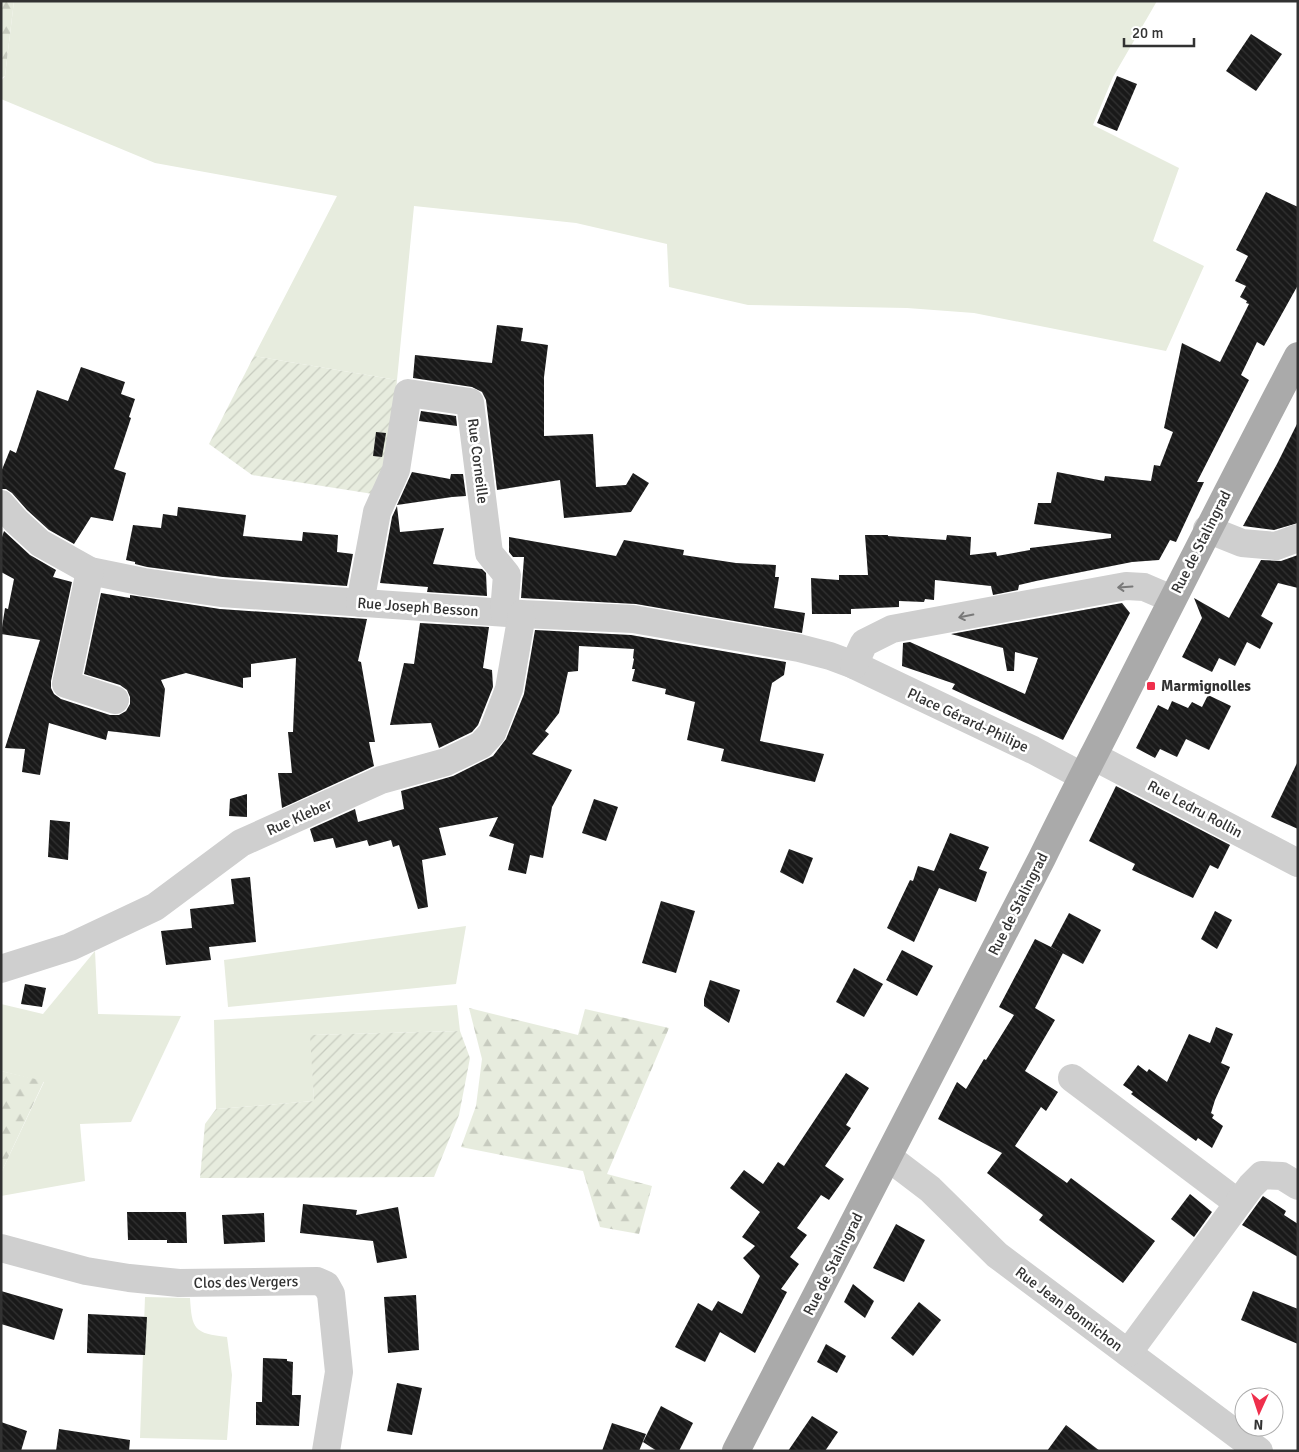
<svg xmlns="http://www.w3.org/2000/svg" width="1299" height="1452" viewBox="0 0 1299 1452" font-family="Signika,sans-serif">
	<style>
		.grass { fill: #e7ecde }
		.forest { fill: url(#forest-firs) }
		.garden { fill: url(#garden-furrows) }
		.building { fill: url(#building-back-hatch) }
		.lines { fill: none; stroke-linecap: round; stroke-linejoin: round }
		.minor { stroke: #cfcfcf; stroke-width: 28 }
		.major { stroke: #aaa; stroke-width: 28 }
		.oneway { stroke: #797979 }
		.poi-dot { fill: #ef2f4c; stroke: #fff; stroke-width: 2 }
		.labels { text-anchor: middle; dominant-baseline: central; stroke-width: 5; stroke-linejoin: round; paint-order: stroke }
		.street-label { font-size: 15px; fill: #323232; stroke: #fff }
		.poi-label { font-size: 15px; font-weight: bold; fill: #323232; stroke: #fff; text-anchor: start }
	</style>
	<defs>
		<pattern id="forest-firs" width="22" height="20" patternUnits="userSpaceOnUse" patternTransform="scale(1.25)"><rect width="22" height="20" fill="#e7ecde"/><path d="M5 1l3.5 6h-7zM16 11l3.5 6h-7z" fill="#c7cbbf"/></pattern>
		<pattern id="garden-furrows" width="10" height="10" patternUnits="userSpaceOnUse" patternTransform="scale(1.25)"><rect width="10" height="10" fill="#e7ecde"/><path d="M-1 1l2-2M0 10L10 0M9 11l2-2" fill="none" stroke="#c7cbbf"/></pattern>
		<pattern id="building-back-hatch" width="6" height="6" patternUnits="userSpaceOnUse" patternTransform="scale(1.25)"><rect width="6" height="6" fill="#191919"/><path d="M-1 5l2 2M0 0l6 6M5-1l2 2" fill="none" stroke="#323232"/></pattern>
	</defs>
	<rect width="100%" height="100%" fill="#fff"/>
	<!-- grass -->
	<g class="grass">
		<polygon points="14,1 1157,1 1113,77 1093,125 1179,168 1153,241 1204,266 1166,351 974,313 907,308 748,305 669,287 667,244 576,223 414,206 397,380 254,356 337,196 155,163 1,99 1,81 5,76"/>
		<polygon points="466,926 456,984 228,1007 224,960"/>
		<polygon points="95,951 98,1014 181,1016 131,1122 80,1124 85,1181 1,1196 1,1173 44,1082 1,1071 1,1004 43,1014"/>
		<polygon points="457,1005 460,1031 311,1035 314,1101 216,1109 214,1020"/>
		<path d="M 145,1297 L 190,1298 C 192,1330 194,1333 227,1337 L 232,1375 L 227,1440 L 140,1438 Z"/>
	</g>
	<!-- forest -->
	<g class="forest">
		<polygon points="1,1 14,1 5,76 1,78"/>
		<polygon points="469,1008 578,1035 585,1009 669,1028 607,1174 652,1186 639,1234 600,1227 583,1171 461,1147 476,1106 482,1059"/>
		<polygon points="1,1071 44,1081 1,1173"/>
	</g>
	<!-- garden -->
	<g class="garden">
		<polygon points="254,356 397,380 389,470 373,494 252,475 209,444"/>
		<polygon points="460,1031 470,1058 459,1115 434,1177 200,1178 205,1124 216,1109 314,1101 310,1035"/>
	</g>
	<!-- building -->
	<g class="building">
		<polygon points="1251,34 1282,54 1256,91 1226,71"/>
		<polygon points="1117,76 1137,84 1117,131 1097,123"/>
		<polygon points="1266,192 1298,207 1298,285 1264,346 1257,342 1241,375 1249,380 1197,482 1204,482 1176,542 1170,540 1159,560 1132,562 1036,581 1019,585 1018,590 993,595 991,586 935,580 934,600 925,599 924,602 899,601 899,607 851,609 851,614 812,614 811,578 839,580 839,575 868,575 865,535 888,535 888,536 946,540 947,535 971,537 970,555 996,552 997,556 1030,550 1030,548 1111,538 1111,534 1034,524 1038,503 1051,503 1057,472 1104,481 1105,476 1151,481 1154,465 1160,466 1173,432 1164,428 1182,343 1220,362 1249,304 1246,303 1247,301 1240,297 1246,286 1235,281 1248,256 1236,250"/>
		<polygon points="497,325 523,328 521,341 548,345 544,377 544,436 593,434 596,487 626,485 633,473 649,483 631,512 564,518 560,480 497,490 486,400 482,392 472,387 413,378 415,355 492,363"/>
		<polygon points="81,367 125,382 121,394 135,399 129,417 131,418 114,469 126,473 113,521 91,517 74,544 49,530 27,510 12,493 6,489 1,489 1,472 10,450 16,453 37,390 68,401"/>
		<polygon points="421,411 456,416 457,426 419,421"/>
		<polygon points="1298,422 1298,523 1274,530 1243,526 1277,464"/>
		<polygon points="376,432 386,433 382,457 373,456"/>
		<polygon points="412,472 450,479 451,474 463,474 466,496 452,497 397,505"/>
		<polygon points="397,506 400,532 444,528 433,564 482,569 486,573 487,596 427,592 428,587 380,583 392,517"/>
		<polygon points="178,507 246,515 243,536 302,541 303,532 338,535 337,552 353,554 347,586 223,577 147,567 135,564 135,562 126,560 133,525 161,528 163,514 177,516"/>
		<polygon points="4,531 30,555 56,570 53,577 72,582 51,681 51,688 54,694 61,699 110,715 119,715 126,711 130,704 130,697 127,690 120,685 84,674 101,593 130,598 130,595 220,609 367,619 358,661 361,662 375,742 369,742 374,766 282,808 278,773 292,773 288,732 293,732 296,658 251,664 251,677 243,678 243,688 186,673 161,680 165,689 160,737 108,731 106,740 49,723 40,775 22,772 25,749 5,748 40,640 1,634 5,608 8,609 14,579 1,572 1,540"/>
		<polygon points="509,537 616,556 624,540 684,550 683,555 736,563 776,565 775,577 779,577 774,608 805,613 802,633 636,604 521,598 524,557 513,557 509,552"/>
		<polygon points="1298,555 1298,588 1278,583 1261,616 1273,623 1260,649 1247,642 1235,666 1219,658 1212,672 1182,657 1202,618 1194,598 1229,618 1261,560 1281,561"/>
		<polygon points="1122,603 1130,613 1063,740 952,689 955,684 902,666 903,643 910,642 1025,694 1038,658 1015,652 1014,671 1007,671 1003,648 951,634"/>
		<polygon points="420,623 489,627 483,668 492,670 493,687 478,725 472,732 439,748 431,723 390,725 404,663 414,664"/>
		<polygon points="535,630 631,635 786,662 784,675 772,683 760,741 824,754 815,782 721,761 724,749 687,740 695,702 665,694 666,689 632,681 635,669 632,669 634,659 633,658 634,649 579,646 578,671 568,672 559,713 545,731 549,734 532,754 572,770 552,807 543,858 530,855 526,874 508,870 514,844 489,836 498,817 439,828 446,855 422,860 428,907 418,909 399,845 393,847 391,840 369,846 367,840 336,848 333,838 314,842 310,829 355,809 358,822 404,809 401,791 453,776 493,756 506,739 524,694"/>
		<polygon points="1208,695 1231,706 1209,750 1186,739 1177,757 1160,749 1155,758 1136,748 1158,705 1168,710 1172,701 1188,708 1192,702 1202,707"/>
		<polygon points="1298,761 1298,829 1271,817"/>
		<polygon points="1116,786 1230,845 1218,869 1210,865 1193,898 1132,870 1135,864 1089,841"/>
		<polygon points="247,794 247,817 229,816 230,799"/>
		<polygon points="594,799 618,807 606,841 582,833"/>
		<polygon points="50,820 70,822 68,860 48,857"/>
		<polygon points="950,833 989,847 979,869 987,872 976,902 939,888 914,942 887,928 910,880 913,881 918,866 934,871"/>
		<polygon points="789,849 813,858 803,884 780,872"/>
		<polygon points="250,877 256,942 209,947 211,960 166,965 161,931 192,928 190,909 234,904 231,879"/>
		<polygon points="661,901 695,911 676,973 642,963"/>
		<polygon points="1215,911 1232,920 1217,949 1201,939"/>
		<polygon points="1069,913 1101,930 1083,964 1051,947"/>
		<polygon points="1035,939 1063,953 1035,1008 1055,1020 1025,1071 1058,1092 1046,1111 1041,1107 1015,1146 1067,1183 1071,1178 1155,1241 1123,1283 1039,1220 1043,1215 987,1173 1002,1153 938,1119 957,1082 966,1089 984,1059 986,1060 1014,1015 999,1007"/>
		<polygon points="902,950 933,966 917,996 886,980"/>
		<polygon points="854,968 883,984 864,1017 836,1002"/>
		<polygon points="710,980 740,990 729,1023 704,1006 704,999"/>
		<polygon points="25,984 46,988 42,1007 21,1004"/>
		<polygon points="1216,1027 1233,1034 1221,1063 1230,1067 1215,1100 1211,1113 1214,1115 1212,1118 1223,1126 1212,1148 1198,1138 1196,1141 1131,1094 1133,1092 1123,1085 1138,1065 1147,1072 1149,1069 1167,1082 1189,1034 1210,1043"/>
		<polygon points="846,1073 869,1088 846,1125 851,1128 825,1166 844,1179 829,1200 821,1195 797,1228 807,1235 790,1257 799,1264 781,1289 787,1292 755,1353 720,1332 705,1362 675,1347 698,1303 712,1311 718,1301 742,1314 760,1276 743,1258 755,1246 742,1237 760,1212 730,1188 744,1170 763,1184 778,1162 784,1166"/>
		<polygon points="1190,1194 1212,1212 1194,1237 1171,1219"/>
		<polygon points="1263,1196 1286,1211 1284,1215 1298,1224 1298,1257 1242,1225"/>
		<polygon points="303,1204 357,1210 356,1215 398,1207 407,1258 377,1263 373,1241 300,1233"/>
		<polygon points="127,1212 186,1212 187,1243 167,1243 167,1240 128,1240"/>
		<polygon points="264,1213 265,1242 224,1244 222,1215"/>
		<polygon points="896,1224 925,1240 904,1282 873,1268"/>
		<polygon points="853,1284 874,1301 865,1318 844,1302"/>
		<polygon points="1,1291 63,1309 54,1340 1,1324"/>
		<polygon points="1253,1291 1298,1309 1298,1344 1241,1320"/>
		<polygon points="416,1295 419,1350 388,1353 384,1297"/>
		<polygon points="919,1302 941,1320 913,1356 891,1338"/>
		<polygon points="88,1314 147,1317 145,1355 87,1353"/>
		<polygon points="826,1344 846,1356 837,1373 817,1362"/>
		<polygon points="263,1358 287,1359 287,1361 293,1362 292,1395 301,1395 299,1426 256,1425 256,1402 262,1402"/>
		<polygon points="397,1383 422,1388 412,1435 387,1431"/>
		<polygon points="661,1406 693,1423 679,1451 657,1451 643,1442"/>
		<polygon points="812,1416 838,1432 825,1451 788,1451"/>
		<polygon points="1,1422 27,1431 21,1451 1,1451"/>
		<polygon points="612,1423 646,1434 639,1451 602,1451"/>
		<polygon points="1066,1425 1100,1451 1047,1451"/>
		<polygon points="59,1429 130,1440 129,1451 56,1451"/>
	</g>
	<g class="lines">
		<!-- minor -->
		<g class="minor">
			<polyline points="1,504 16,521 40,543 90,571 144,582 221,593 522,614 633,619 799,648 830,656 854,665 1033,750 1082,776"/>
			<polyline points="1207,529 1242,543 1276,546 1298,538"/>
			<polyline points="90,571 66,684 115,700"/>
			<polyline points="360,603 377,512 396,470 408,393 470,402 489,553 507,575 504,612"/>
			<polyline points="854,665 864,643 892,629 1126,586 1144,587 1172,599"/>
			<polyline points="1093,756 1298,863"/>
			<polyline points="1,969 70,947 155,907 241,843 381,780 446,762 481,745 492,733 509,689 522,614"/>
			<polyline points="1072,1078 1238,1203"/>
			<polyline points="888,1157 930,1189 997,1255 1259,1451"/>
			<polyline points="1,1248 86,1271 129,1278 179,1283 317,1281 326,1285 331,1294 339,1372 326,1451"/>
			<polyline points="1128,1353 1251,1186 1262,1175 1282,1176 1298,1186"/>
		</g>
		<!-- major -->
		<path class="major" d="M 736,1451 L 1042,858 C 1063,815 1085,772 1107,729 C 1170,605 1233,480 1298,356"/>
	</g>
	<!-- one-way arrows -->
	<defs><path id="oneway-shaft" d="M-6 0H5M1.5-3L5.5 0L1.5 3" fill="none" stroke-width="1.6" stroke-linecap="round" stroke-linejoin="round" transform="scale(1.25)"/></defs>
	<g class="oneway">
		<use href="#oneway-shaft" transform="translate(1125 587) rotate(176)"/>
		<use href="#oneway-shaft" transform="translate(966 616) rotate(169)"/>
	</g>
	<!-- markers -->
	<rect class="poi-dot" x="1146" y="681" width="10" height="10" rx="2.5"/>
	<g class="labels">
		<!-- street labels -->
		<g class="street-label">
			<text transform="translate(478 461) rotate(83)">Rue Corneille</text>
			<text transform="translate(1201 542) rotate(-63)">Rue de Stalingrad</text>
			<text transform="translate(418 607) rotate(4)">Rue Joseph Besson</text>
			<text transform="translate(968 720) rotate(25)">Place Gérard-Philipe</text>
			<text transform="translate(1195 809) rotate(28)">Rue Ledru Rollin</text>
			<text transform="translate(299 817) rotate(-24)">Rue Kleber</text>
			<text transform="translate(1018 904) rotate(-63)">Rue de Stalingrad</text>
			<text transform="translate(833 1264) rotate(-63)">Rue de Stalingrad</text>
			<text transform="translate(246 1282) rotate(-1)">Clos des Vergers</text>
			<text transform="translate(1069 1309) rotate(37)">Rue Jean Bonnichon</text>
		</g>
		<!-- poi labels -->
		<g class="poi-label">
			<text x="1161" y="686">Marmignolles</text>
		</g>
	</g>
	<!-- border -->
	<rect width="1299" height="1452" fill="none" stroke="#323232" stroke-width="5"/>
	<!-- north arrow -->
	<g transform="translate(1259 1412) rotate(183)"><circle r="24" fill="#ffffff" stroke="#adadad"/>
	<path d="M0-4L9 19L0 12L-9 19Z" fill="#ef2f4c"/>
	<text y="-8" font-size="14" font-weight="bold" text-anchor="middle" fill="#323232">N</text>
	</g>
	<!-- scale -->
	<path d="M1124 38v8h70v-8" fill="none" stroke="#323232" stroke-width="2.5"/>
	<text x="1132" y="38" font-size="15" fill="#323232" stroke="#ffffff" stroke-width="4" paint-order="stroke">20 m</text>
</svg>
